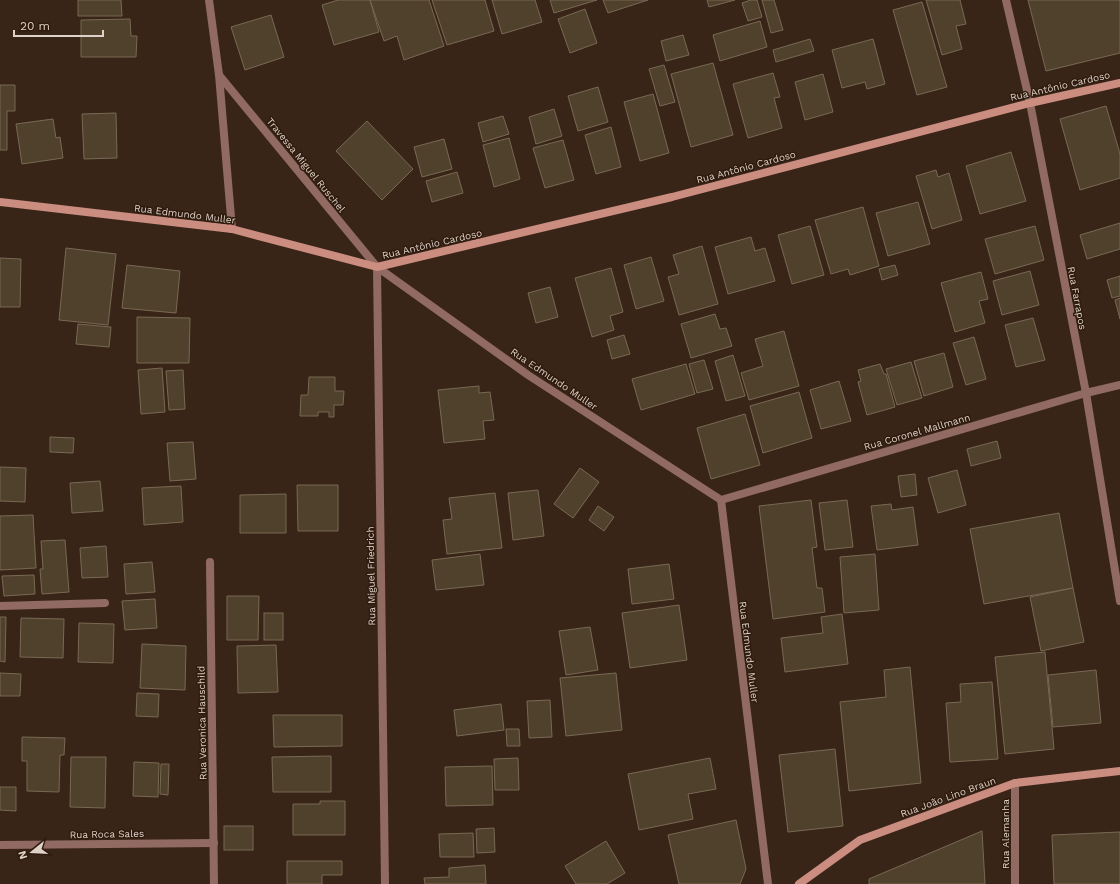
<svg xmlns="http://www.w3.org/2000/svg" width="1120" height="884" viewBox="0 0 1120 884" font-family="'Work Sans',sans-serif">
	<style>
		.building { fill: #50412d; stroke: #786953 }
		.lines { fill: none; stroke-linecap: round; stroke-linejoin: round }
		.street { stroke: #916a62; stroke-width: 8 }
		.secondary { stroke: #cc8d81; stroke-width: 8 }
		.labels { text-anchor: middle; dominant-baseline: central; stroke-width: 3; stroke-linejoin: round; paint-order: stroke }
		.street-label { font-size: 10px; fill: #ded1c8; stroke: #2f1b0e }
	</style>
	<rect width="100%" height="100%" fill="#392518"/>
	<!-- building -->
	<g class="building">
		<polygon points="78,0 121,0 122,16 78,16"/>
		<polygon points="338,0 370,0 379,32 334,45 322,5"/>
		<polygon points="370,0 429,0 444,46 404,60 397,36 384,41"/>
		<polygon points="432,0 485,0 494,31 447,45"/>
		<polygon points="492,0 535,0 542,22 502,34"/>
		<polygon points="550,0 597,0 554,13"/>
		<polygon points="603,0 648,0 608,13"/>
		<polygon points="707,0 735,0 709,7"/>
		<polygon points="751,0 757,0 762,17 748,21 742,3"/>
		<polygon points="762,0 774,0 783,30 771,33"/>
		<polygon points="926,0 960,0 966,24 956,26 962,49 942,55"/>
		<polygon points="1028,0 1120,0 1120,53 1046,71"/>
		<polygon points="922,2 947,87 917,95 893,10"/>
		<polygon points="585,9 597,43 570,53 558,19"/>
		<polygon points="271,15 284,57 245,70 231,27"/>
		<polygon points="130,19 131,36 137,36 136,57 81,57 81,20"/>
		<polygon points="760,21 767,47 720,61 713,35"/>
		<polygon points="683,35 689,55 666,61 661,41"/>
		<polygon points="810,39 814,51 776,62 773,50"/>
		<polygon points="873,39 885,84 867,89 865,82 842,88 832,50"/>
		<polygon points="713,63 733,135 691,147 671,74"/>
		<polygon points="664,65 675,102 660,106 649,69"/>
		<polygon points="773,73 780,97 774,98 782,128 748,138 733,84"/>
		<polygon points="823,74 833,112 805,120 795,82"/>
		<polygon points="0,85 15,85 15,111 7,111 7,150 0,150"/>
		<polygon points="598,87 608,122 578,131 568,96"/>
		<polygon points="653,94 669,153 640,161 624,102"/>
		<polygon points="1106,106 1120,154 1120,178 1080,190 1060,119"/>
		<polygon points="554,109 562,136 536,144 529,117"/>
		<polygon points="116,113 117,158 84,159 82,114"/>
		<polygon points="503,116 509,134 483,142 478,123"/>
		<polygon points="53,119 56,138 60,137 63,158 22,164 16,124"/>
		<polygon points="367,121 413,169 382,200 336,151"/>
		<polygon points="611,127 621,167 596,174 585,135"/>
		<polygon points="509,138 520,179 494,187 483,145"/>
		<polygon points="444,139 452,169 422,177 414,147"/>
		<polygon points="563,140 574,180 545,188 533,148"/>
		<polygon points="1011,152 1026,201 980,214 966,166"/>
		<polygon points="936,170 938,177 949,173 962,220 932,229 916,176"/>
		<polygon points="457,172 463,193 432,202 426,181"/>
		<polygon points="918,202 930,244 888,256 876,213"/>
		<polygon points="863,207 879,266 850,275 848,269 831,274 815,220"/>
		<polygon points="1120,223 1120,249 1087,259 1080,235"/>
		<polygon points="810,226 824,275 792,284 778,235"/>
		<polygon points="1035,226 1044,260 995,274 985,239"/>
		<polygon points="751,237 755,251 765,248 775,281 728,294 715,247"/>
		<polygon points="702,246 718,304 679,315 668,277 679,274 673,255"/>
		<polygon points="66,248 116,254 108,325 59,320"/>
		<polygon points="651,257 664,301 636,309 624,265"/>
		<polygon points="0,258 21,259 20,307 0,307"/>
		<polygon points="127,265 180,271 176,313 122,308"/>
		<polygon points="895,265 898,275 882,280 879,269"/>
		<polygon points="611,268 623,312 610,316 614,330 592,337 575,278"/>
		<polygon points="1030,271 1039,305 1002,315 993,281"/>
		<polygon points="981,272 988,299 979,301 985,323 955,332 941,283"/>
		<polygon points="1120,276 1120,296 1112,298 1107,280"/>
		<polygon points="550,287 558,317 536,323 528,293"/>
		<polygon points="1120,298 1120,319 1115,300"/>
		<polygon points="715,314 720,329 726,328 732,346 691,358 681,324"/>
		<polygon points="137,317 190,318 189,363 137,363"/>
		<polygon points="1033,318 1045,360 1016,367 1005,325"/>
		<polygon points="78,324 111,327 109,347 76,344"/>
		<polygon points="784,331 799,386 749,400 741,373 763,366 755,339"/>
		<polygon points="624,335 630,354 612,359 607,340"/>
		<polygon points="974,337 986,379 966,385 953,343"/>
		<polygon points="944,353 953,387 924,396 914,361"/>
		<polygon points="733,355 745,396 726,401 715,361"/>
		<polygon points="704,360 713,389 697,393 689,364"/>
		<polygon points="911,362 922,398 897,405 886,369"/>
		<polygon points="686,364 695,394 641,410 632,379"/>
		<polygon points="880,364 884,374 886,374 895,407 867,415 858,382 861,381 858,370"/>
		<polygon points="162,368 165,412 141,414 138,370"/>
		<polygon points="183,370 185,409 169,410 166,371"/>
		<polygon points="309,377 335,377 335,391 344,391 343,405 334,405 334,417 329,417 329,412 318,412 318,416 300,416 301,395 308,395"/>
		<polygon points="839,381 851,421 821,429 810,390"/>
		<polygon points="479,386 479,393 490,392 494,420 483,421 485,439 444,443 438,390"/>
		<polygon points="799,392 812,438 763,453 750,406"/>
		<polygon points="745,414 760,465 711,479 697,428"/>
		<polygon points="50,437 74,438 73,453 50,452"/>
		<polygon points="997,441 1001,458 971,466 967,449"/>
		<polygon points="193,442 196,479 170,481 167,443"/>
		<polygon points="0,467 26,468 25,502 0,501"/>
		<polygon points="580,468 599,482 573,518 554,504"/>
		<polygon points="957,470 966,505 938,513 928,478"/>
		<polygon points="915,474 917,495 901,497 898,476"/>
		<polygon points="100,481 103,511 72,513 70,483"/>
		<polygon points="297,485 338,485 338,531 298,531"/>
		<polygon points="181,486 183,522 144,525 142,488"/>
		<polygon points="538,490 544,536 513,540 508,493"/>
		<polygon points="495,493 502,548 447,554 443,520 452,519 449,498"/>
		<polygon points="286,494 286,533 240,533 240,495"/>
		<polygon points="811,500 817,547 812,548 817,588 822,588 825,612 773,619 759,506"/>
		<polygon points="847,500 853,547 825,550 819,503"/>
		<polygon points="891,504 892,510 913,507 918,545 877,550 871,506"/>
		<polygon points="598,506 614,517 604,531 589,520"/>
		<polygon points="1059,513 1073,588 984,604 970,529"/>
		<polygon points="33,515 36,568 0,570 0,516"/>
		<polygon points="65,540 69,592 42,594 40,569 43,569 41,541"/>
		<polygon points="106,546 108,577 82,578 80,548"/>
		<polygon points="480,554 484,585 436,590 432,560"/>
		<polygon points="875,554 879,610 844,613 840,557"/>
		<polygon points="152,562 155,592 126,594 124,564"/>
		<polygon points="669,564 674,599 632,604 628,569"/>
		<polygon points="34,575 35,594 4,596 2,576"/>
		<polygon points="1073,588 1084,642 1041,651 1030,597"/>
		<polygon points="227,596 259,596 258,640 227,640"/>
		<polygon points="155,599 157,628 125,630 122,601"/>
		<polygon points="679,605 687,660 630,668 622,613"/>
		<rect x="264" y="613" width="19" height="27"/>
		<polygon points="842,614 848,664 785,672 781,638 823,633 821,617"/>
		<polygon points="0,617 6,617 5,662 0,661"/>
		<polygon points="21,618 64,619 63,658 20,657"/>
		<polygon points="79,623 114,624 113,663 78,662"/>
		<polygon points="590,627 598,670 566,675 559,631"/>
		<polygon points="142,644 186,646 185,690 140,688"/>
		<polygon points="276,645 278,692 238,693 237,646"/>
		<polygon points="1045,652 1054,749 1005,754 995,657"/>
		<polygon points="910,667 921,783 849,791 840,702 886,697 884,670"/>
		<polygon points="1096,670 1101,723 1053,727 1048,675"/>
		<polygon points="0,673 21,674 20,696 0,696"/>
		<polygon points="616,673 622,730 566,736 560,678"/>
		<polygon points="992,682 998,759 950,762 946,703 961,702 960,684"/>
		<polygon points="137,693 159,694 158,717 136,716"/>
		<polygon points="550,700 552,737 529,738 527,701"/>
		<polygon points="501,704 504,730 457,736 454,710"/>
		<polygon points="273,715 342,715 342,746 274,747"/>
		<polygon points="506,729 519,729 520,746 507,746"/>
		<polygon points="22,737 65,738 64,755 60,755 59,792 27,791 27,761 22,761"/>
		<polygon points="835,749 843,826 788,832 779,755"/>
		<polygon points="331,756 331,792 273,792 272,757"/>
		<polygon points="71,757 106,757 105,808 70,807"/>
		<polygon points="518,758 519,790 495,790 494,759"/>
		<polygon points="710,758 716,789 688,794 693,819 639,830 628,774"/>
		<polygon points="134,762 159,763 158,797 133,796"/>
		<polygon points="161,764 169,764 168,795 160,794"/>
		<polygon points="492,766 493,805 446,806 445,767"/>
		<polygon points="0,787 16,787 16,811 0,810"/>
		<polygon points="320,801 345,801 345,835 293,835 293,804 320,804"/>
		<polygon points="736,820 746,869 740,884 679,884 668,835"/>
		<rect x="224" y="826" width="29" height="24"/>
		<polygon points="494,828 495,852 477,853 476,829"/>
		<polygon points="982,831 985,884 869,884 869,879"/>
		<polygon points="1120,832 1120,884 1054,884 1052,835"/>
		<polygon points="473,833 474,857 440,857 439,834"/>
		<polygon points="606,841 625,873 607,884 576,884 565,866"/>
		<polygon points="287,861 342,861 342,875 322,875 322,884 287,884"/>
		<polygon points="485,865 486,884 425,884 424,878 449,877 449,868"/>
	</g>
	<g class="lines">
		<!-- street -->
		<g class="street">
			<polyline points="209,0 219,75 232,229"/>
			<polyline points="1006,0 1030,103 1086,393 1120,601"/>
			<polyline points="219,75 377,267 528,375 721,500 768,884"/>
			<polyline points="377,267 385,884"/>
			<polyline points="721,500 1086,393 1120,385"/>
			<polyline points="210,562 214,884"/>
			<polyline points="0,606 105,603"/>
			<polyline points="1015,783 1015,884"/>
			<polyline points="0,845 214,843"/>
		</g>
		<!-- secondary -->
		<g class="secondary">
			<polyline points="0,202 232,229 377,267 672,197 1030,103 1120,83"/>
			<polyline points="799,884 860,840 1015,783 1120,771"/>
		</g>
	</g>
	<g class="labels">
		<!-- street labels -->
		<g class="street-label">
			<text transform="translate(1060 86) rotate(-13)">Rua Antônio Cardoso</text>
			<text transform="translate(306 165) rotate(51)">Travessa Miguel Ruschel</text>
			<text transform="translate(746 167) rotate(-15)">Rua Antônio Cardoso</text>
			<text transform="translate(185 214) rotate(7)">Rua Edmundo Muller</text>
			<text transform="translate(432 244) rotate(-13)">Rua Antônio Cardoso</text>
			<text transform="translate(1077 298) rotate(79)">Rua Farrapos</text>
			<text transform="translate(554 379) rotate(34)">Rua Edmundo Muller</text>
			<text transform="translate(917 432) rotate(-16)">Rua Coronel Mallmann</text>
			<text transform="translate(371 576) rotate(-91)">Rua Miguel Friedrich</text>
			<text transform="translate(749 652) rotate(83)">Rua Edmundo Muller</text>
			<text transform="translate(202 723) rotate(-91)">Rua Veronica Hauschild</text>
			<text transform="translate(948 797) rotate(-20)">Rua João Lino Braun</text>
			<text transform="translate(107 834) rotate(-1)">Rua Roca Sales</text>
			<text transform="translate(1005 834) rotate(-90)">Rua Alemanha</text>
		</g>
	</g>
	<!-- north arrow -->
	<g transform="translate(32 852) rotate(252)" stroke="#2f1b0e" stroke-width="3" paint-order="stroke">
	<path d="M0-3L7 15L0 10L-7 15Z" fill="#ded1c8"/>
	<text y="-6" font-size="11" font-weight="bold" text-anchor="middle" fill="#ded1c8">N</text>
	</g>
	<!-- scale -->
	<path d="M14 30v6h89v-6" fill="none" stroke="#ded1c8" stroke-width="2"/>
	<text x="20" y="30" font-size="12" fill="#ded1c8" stroke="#2f1b0e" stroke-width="3" paint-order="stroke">20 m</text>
</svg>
